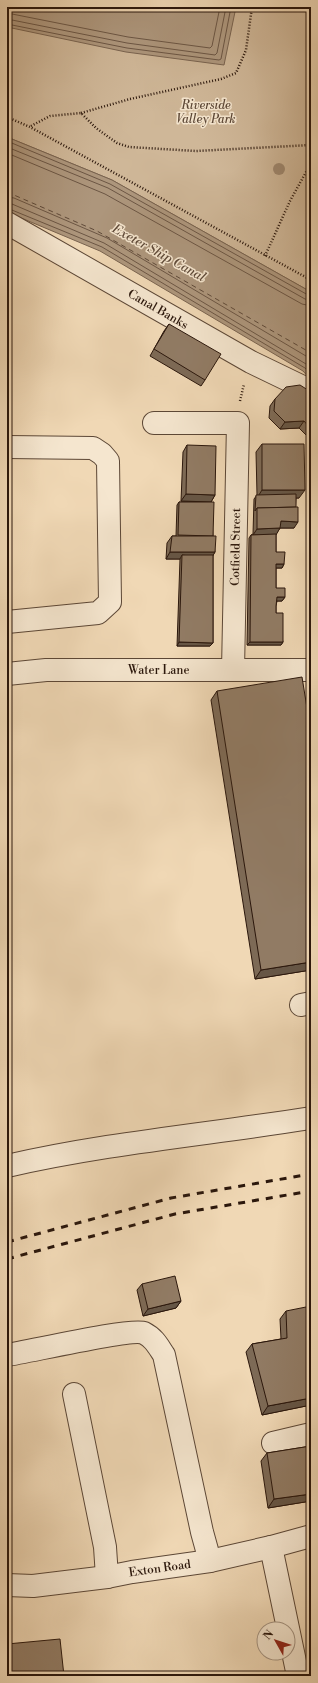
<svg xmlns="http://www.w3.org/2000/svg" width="318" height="1683" viewBox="0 0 318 1683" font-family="'Libre Bodoni',serif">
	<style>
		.green { fill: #cfb798; stroke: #7d6752 }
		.water { fill: #ad967c; stroke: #79634f }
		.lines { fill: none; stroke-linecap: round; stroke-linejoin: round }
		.shore { stroke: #6c5644; stroke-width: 1 }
		.ferry { stroke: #5f4a39; stroke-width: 1; stroke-dasharray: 5 4; stroke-linecap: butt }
		.minor-casing { stroke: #5c4736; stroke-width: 24 }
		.path { stroke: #2b170c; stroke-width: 2.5; stroke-dasharray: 1 2; stroke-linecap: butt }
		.minor { stroke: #f5e6cf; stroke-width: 22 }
		.rail { stroke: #2b170c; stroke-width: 3; stroke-dasharray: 7 7; stroke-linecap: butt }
		.tree { fill: #9f886f }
		.wall { fill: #7d6a56; stroke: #2b170c }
		.shaded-wall { fill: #665646; stroke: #2b170c }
		.building { fill: #917b64; stroke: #2b170c }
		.labels { text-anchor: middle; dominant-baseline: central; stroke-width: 3; stroke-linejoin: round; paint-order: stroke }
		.park-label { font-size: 12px; font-style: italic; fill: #5c4736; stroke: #f5e6cf }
		.street-label { font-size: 12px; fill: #2b170c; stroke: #f5e6cf }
		.water-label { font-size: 13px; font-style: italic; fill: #5f4a39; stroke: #f5e6cf }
	</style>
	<rect width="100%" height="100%" fill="#f0d8b5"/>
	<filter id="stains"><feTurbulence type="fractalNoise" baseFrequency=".005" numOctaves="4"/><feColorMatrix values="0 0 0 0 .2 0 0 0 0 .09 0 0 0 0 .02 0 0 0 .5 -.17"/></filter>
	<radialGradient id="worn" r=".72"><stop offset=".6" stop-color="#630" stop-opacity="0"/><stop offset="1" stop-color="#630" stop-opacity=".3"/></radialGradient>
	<!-- green -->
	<polygon class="green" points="7,7 311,7 311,292 112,180 7,137"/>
	<!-- water -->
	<g class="water">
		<polygon points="7,7 236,7 224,65 126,52 7,27"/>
		<polygon points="7,137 112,180 311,292 311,380 303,371 100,251 7,212"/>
	</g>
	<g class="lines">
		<!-- shore -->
		<g class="shore">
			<polyline points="7,13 128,37 210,48 212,46 220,7"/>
			<polyline points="7,19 127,43 215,55 217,53 226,7"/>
			<polyline points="7,24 127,48 219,60 221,59 231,7"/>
			<polyline points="7,141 110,184 308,295 311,295"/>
			<polyline points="7,147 108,188 305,299 311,300"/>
			<polyline points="7,153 105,194 302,304 311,306"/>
			<polyline points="7,197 14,198 107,238 311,359"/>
			<polyline points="7,203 12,204 104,243 311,367"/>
			<polyline points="7,208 102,247 305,368 311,374"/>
		</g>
		<!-- ferry -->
		<polyline class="ferry" points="7,192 97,231 311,353"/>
		<!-- minor casing -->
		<g class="minor-casing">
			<g id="minor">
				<path id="s1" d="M 7,223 L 251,362 L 311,391"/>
				<polyline points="154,423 238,423 233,670"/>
				<polyline points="7,447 93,448 102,454 108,461 110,602 98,613 7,622"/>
				<path id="s2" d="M 7,674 L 46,670 L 311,670"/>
				<polyline points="301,1005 311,1003"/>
				<path d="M 7,1166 C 107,1143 210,1134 311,1118"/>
				<path d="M 7,1355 C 28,1352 131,1328 144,1333 C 154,1338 158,1346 164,1355 L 202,1532 L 210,1561"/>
				<polyline points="74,1394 105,1547 107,1577"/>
				<polyline points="273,1443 311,1434"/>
				<polyline points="271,1547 298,1676"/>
				<path id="s3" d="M 7,1585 L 33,1586 L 107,1577 L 132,1572 L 210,1561 L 271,1547 L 311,1536"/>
			</g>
		</g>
		<!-- path -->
		<g class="path">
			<polyline points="81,113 130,99 221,79 236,73 246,50 252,7"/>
			<polyline points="7,117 30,127 311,280"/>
			<polyline points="31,126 50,116 81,113 96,128 117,143 129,147 196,151 311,145"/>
			<polyline points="265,256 290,201 311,163"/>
			<polyline points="240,401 244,384"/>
		</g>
		<!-- minor -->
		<use href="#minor" class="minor"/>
		<!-- rail -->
		<g class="rail">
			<polyline points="7,1242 171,1198 311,1174"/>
			<polyline points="7,1259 175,1214 311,1191"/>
		</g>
	</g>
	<!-- trees -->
	<circle class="tree" cx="279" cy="169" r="6"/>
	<!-- wall -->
	<g class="wall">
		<polygon points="169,324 205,380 201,386 150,356 164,331"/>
		<polygon points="311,392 311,440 299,428 280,429 269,418 270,406 275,399"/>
		<polygon points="262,444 299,498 296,498 294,528 280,528 276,534 276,552 284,564 282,568 276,568 276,588 285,597 282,601 277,601 276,606 276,613 283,642 281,645 247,645 249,538 251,535 253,534 254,499 257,495 256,452"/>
		<polygon points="187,445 215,495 211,502 213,536 215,552 213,555 213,643 210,646 177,646 180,559 166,559 167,543 172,536 176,536 177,505 179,502 211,502 181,501 183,452"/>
		<polygon points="217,691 311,970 255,979 211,700"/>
		<polygon points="142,1284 181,1301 176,1308 143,1316 137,1290"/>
		<polygon points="286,1311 311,1405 262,1415 246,1352 252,1344 281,1339 280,1319"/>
		<polygon points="311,1446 311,1501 268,1508 261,1461 267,1453"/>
	</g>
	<!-- shaded-wall -->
	<g class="shaded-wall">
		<polygon points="304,421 299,428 280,429 285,422"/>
		<polygon points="262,490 305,490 299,498 257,498"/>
		<polygon points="186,494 215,495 211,502 181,501"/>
		<polygon points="281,521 298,522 294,528 276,528"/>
		<polygon points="280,528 276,535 253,535 257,529"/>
		<polygon points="170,552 215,552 211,559 182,555 180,559 166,559"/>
		<polygon points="276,564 284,564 282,568 274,568"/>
		<polygon points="277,597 285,597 282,601 274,601"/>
		<polygon points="179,642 213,643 210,646 177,646"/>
		<polygon points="250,642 283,642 281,645 247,645"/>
		<polygon points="311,962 311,970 255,979 261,970"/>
		<polygon points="181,1301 176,1308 143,1316 148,1309"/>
		<polygon points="311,1398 311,1405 262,1415 268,1406"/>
		<polygon points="311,1494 311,1501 268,1508 274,1499"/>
	</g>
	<!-- building -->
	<g class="building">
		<polygon points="169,324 221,354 205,380 154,349"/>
		<polygon points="300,385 311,392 311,429 304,421 285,422 274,411 275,399 286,387"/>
		<polygon points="262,444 304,444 305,490 262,490"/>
		<polygon points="187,445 216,446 215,495 186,494"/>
		<polygon points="296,494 296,507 257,508 255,511 256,495"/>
		<polygon points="179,502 214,502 213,536 178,535"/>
		<polygon points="298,507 298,522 281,521 280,528 257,529 257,508"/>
		<polygon points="276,534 276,552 285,552 284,564 276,564 276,588 285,588 285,597 277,597 276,606 276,613 283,613 283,642 250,642 251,535"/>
		<polygon points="172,536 216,536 215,552 170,552"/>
		<polygon points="182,555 213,555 213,643 179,642"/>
		<polygon points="302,677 311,733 311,962 261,970 217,691"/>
		<polygon points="175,1276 181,1301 148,1309 142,1284"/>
		<polygon points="311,1306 311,1398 268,1406 252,1344 287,1338 286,1311"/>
		<polygon points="311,1446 311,1494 274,1499 267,1453"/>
		<polygon points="60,1639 64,1676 7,1676 7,1644"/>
	</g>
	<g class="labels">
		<!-- park labels -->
		<g class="park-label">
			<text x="206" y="105">Riverside<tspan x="206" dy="14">Valley Park</tspan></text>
		</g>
		<!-- street labels -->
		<g class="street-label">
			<text stroke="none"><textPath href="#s1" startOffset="174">Canal Banks</textPath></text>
			<text transform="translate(236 547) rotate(-89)">Cotfield Street</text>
			<text stroke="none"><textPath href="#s2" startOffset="152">Water Lane</textPath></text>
			<text stroke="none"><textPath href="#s3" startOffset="154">Exton Road</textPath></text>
		</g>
		<!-- water labels -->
		<g class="water-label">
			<text transform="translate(159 253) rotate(29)">Exeter Ship Canal</text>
		</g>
	</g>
	<!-- margin -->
	<rect width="318" height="1683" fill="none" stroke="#f0d8b5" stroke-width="24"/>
	<rect x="8" y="8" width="302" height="1667" fill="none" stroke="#2b170c" stroke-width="2"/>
	<rect x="12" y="12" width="294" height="1659" fill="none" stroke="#2b170c"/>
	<!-- north arrow -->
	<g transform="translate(276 1641) rotate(309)"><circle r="19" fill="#f5e6cf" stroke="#a49381"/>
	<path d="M0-3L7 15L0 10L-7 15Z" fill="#8f2418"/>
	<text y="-6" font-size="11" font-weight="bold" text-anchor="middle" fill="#2b170c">N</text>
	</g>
	<rect width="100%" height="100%" filter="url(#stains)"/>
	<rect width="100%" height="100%" fill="url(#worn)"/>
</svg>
